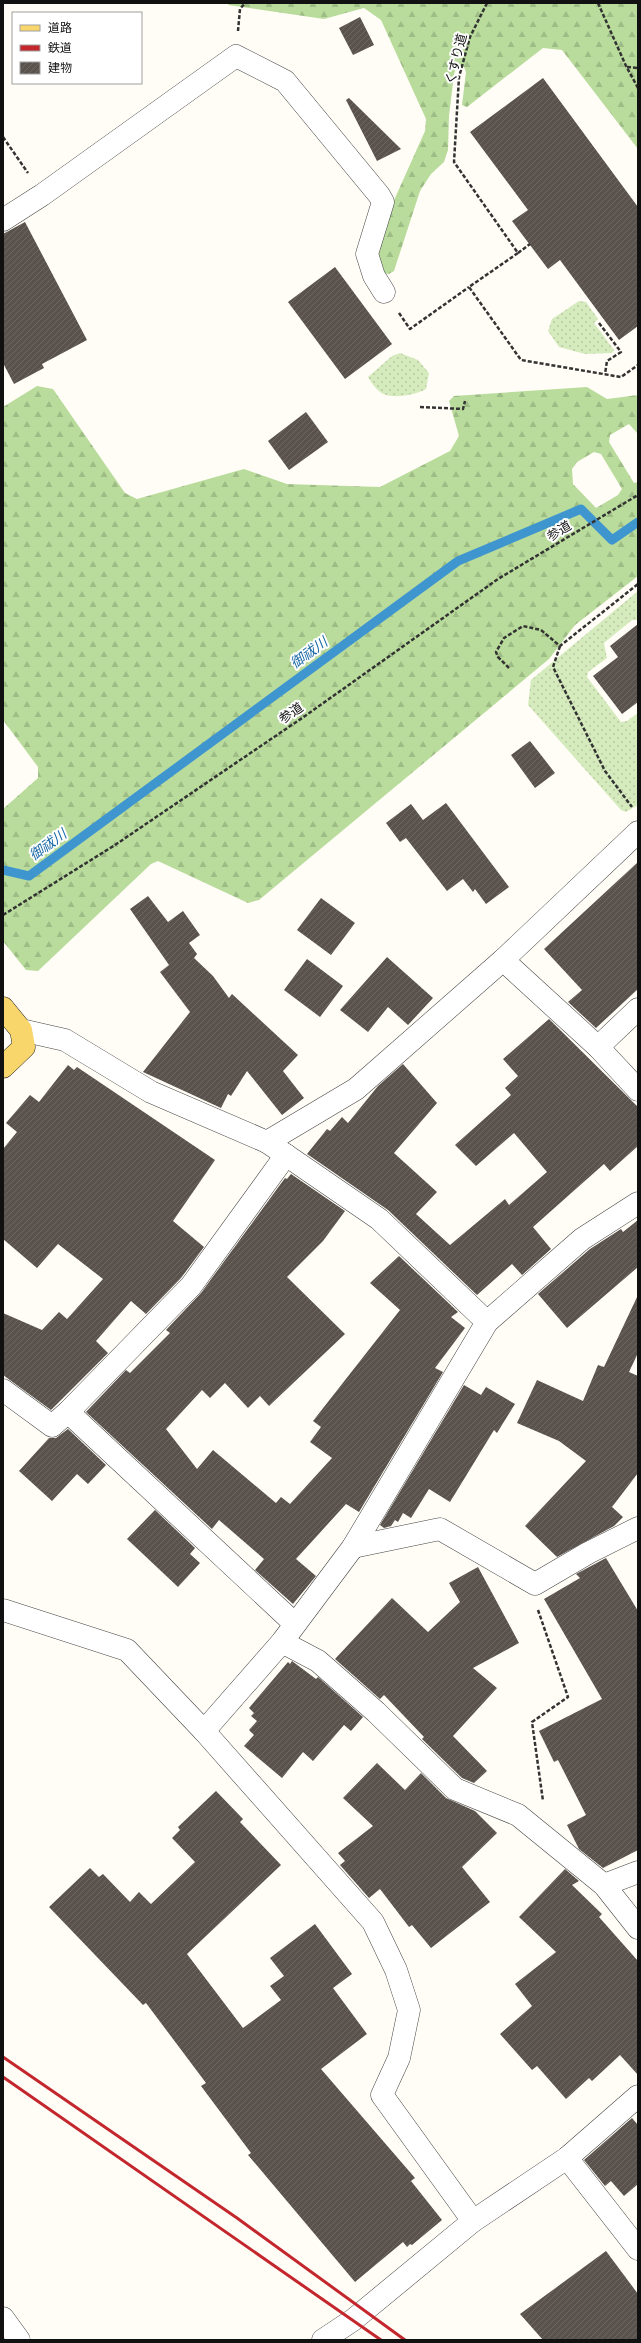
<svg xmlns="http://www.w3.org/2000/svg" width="641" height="2343" viewBox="0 0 641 2343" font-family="'Zilla Slab','Noto Sans JP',serif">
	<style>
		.forest { fill: url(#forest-firs); fill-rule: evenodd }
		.garden { fill: url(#garden-dots) }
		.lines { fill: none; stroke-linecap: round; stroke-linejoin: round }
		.stream { stroke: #3f96cf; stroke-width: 9 }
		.building { fill: url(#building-hatch) }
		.minor-casing { stroke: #444; stroke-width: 23 }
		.major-casing { stroke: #222; stroke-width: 23 }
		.path { stroke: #333; stroke-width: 2.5; stroke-dasharray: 4 2; stroke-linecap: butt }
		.minor { stroke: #fff; stroke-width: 22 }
		.major { stroke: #f9d66b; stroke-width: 22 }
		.rail { stroke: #c4262e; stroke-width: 3 }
		.labels { text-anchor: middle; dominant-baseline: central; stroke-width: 4; stroke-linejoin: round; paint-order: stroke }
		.street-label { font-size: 13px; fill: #111; stroke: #fff }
		.water-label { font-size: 14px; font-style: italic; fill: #1768a6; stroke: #fff }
	</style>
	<defs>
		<pattern id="forest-firs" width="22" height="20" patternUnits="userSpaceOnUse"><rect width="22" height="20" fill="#b9dc9c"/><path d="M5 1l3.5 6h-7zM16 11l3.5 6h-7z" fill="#9ebc85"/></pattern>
		<pattern id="garden-dots" width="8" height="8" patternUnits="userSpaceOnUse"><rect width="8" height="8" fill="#d5ebbd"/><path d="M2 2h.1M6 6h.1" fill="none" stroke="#b6c8a1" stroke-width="1.8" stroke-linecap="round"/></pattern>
		<pattern id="building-hatch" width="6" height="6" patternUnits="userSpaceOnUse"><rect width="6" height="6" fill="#5a524d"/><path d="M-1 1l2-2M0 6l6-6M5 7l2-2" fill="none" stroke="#6d6662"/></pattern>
	</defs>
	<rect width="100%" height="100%" fill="#fffdf5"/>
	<!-- forest -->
	<g class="forest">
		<polygon points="230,3 638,3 638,149 562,50 543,48 467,107 462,105 466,72 464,67 459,66 456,68 454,74 449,116 448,150 444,162 431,174 420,191 394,271 389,274 383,273 376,254 391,207 425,131 426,119 381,20 364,8 324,19 228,5"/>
		<path d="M 37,386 L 53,389 L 125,493 L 137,499 L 244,469 L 287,484 L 380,487 L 450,451 L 459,436 L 449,401 L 454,396 L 587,387 L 607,399 L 638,395 L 638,434 L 629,424 L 610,435 L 609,442 L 634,483 L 638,482 L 638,576 L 575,625 L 549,659 L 259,900 L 248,903 L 158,861 L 151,864 L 38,971 L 26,970 L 3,941 L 3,809 L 38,778 L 38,767 L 3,720 L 3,407 ZM 594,452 L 601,454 L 622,489 L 618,495 L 596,508 L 573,484 L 572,469 L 577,462 Z"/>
	</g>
	<!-- garden -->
	<g class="garden">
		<polygon points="579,301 586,302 598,319 594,323 614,350 612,353 585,354 559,347 548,331 552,319"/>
		<path d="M 400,353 L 418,360 L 429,373 L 426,389 C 415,395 391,400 380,392 C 375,388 371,382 368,377 L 392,356 Z"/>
		<polygon points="638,591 638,620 632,620 604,643 607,658 588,672 587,677 621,722 627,721 638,713 638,805 626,812 621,810 528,705 531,680"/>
	</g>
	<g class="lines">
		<!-- stream -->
		<polyline class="stream" points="3,870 29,876 458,561 581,509 612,540 638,522"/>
	</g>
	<!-- building -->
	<g class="building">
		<polygon points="360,17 374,45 353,55 339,28"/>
		<polygon points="543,78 638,207 638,326 619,340 560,260 548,269 512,221 528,210 470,132"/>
		<polygon points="349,98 401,149 377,161 346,100"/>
		<polygon points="25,222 87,340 42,364 44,368 14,384 3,363 3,234"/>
		<polygon points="335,267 392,344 345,379 288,302"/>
		<polygon points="306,412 328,442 289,470 268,441"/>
		<polygon points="638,624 638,702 622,714 593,676 618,657 610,646"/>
		<polygon points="530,741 555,773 535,788 511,755"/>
		<polygon points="446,803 509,887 486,904 475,889 473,892 463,879 447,891 406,838 400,842 386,823 411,804 423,820"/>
		<polygon points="638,862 638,989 596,1028 568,1002 582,990 544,949"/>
		<polygon points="148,896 168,922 183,911 200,935 189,943 197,954 194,958 213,976 229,998 232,994 298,1055 283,1071 304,1098 282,1115 247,1071 231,1096 228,1094 221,1108 143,1072 190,1012 160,972 169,965 130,909"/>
		<polygon points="321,898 355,923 331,955 297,930"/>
		<polygon points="387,957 433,998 408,1025 388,1007 368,1032 340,1010"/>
		<polygon points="307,959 343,986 320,1017 284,990"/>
		<polygon points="549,1019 638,1107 638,1146 610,1171 604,1164 533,1227 551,1249 522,1275 512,1264 477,1295 388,1210 307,1154 327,1129 330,1131 342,1117 348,1123 378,1086 403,1064 437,1103 394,1153 437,1192 416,1214 450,1245 505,1199 509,1205 547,1172 514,1133 476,1166 455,1145 511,1095 505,1088 518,1076 503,1059"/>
		<polygon points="68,1065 74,1070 77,1067 215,1160 173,1221 204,1247 181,1278 146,1314 131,1301 96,1341 108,1353 51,1410 3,1375 3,1313 42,1330 59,1312 67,1319 103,1279 58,1244 37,1268 3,1239 3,1149 17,1132 6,1123 30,1095 39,1102"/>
		<polygon points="291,1174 345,1211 323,1241 287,1277 345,1334 269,1406 260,1396 248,1408 225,1383 210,1398 202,1390 166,1429 197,1469 213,1450 276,1503 281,1497 290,1504 332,1458 310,1442 321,1427 313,1421 400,1310 370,1283 399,1256 458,1312 451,1317 465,1328 435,1368 443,1372 359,1512 346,1504 296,1559 316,1576 293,1604 255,1570 264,1559 219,1520 212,1529 86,1412 126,1370 130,1373 170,1333 166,1330 201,1293 285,1178 287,1179"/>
		<polygon points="638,1220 638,1267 567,1328 538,1294 590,1249 621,1229 623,1232"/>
		<polygon points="638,1295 638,1353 629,1372 638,1376 638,1473 612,1507 623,1517 614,1526 557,1557 525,1526 586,1461 559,1441 517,1423 537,1380 583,1401 598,1365 604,1367"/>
		<polygon points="464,1385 481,1395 486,1387 515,1404 497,1433 494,1430 450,1502 429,1489 411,1518 403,1513 398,1522 395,1520 391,1526 384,1528 380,1525"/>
		<polygon points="68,1429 106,1465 88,1484 77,1474 52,1501 19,1471 49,1438 56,1438"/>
		<polygon points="155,1510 195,1548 190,1554 200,1563 178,1587 127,1539"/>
		<polygon points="606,1558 638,1611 638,1850 603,1868 579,1849 567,1825 586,1815 558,1760 554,1762 539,1731 602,1699 544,1599 580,1578 576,1574"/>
		<polygon points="478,1567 519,1643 473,1668 497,1688 453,1736 487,1771 474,1783 462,1778 422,1739 424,1737 384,1695 380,1699 335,1659 392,1598 428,1632 460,1602 449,1583"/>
		<polygon points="292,1661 316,1679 318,1677 363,1717 351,1731 344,1725 313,1761 303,1752 282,1778 244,1746 254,1735 249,1730 257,1721 251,1716 254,1713 249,1708 288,1662 290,1664"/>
		<polygon points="377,1763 405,1790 421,1773 446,1798 475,1811 497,1833 462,1867 490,1902 431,1948 412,1925 409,1927 380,1889 369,1898 340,1865 345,1861 338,1853 373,1826 343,1798"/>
		<polygon points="216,1791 243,1819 240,1822 281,1865 187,1954 243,2028 281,2000 270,1986 284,1976 270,1958 315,1924 352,1974 333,1988 367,2034 321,2069 415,2178 411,2181 442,2220 412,2245 410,2244 407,2247 403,2242 355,2282 248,2155 251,2153 201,2086 206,2083 146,2003 143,2005 49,1907 90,1868 99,1877 103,1874 130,1902 139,1892 151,1904 195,1862 172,1838 180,1830 178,1827"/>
		<polygon points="565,1869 579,1881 572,1885 602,1914 599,1917 638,1961 638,2075 620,2055 592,2081 589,2078 566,2099 537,2066 532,2070 500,2034 532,2006 515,1984 556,1952 519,1917"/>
		<polygon points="632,2118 638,2125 638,2184 624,2196 611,2181 605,2186 584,2160"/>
		<polygon points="606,2251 638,2294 638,2340 543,2340 520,2314"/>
	</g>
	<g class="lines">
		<!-- minor casing -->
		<g class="minor-casing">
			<g id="minor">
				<polyline points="3,220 42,195 236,56 285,81 379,195 383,202 367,254 374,276 384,292"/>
				<polyline points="503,960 598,1047 638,1090"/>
				<polyline points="21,1030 65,1040 151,1092 267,1142 379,1219 487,1322"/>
				<polyline points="598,1047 638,1009"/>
				<polyline points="267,1142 356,1089 503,960 638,832"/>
				<polyline points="3,1390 52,1426 68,1412 191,1286 286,1155"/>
				<polyline points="68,1412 295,1624"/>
				<polyline points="353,1547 440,1529 535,1584 588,1553 638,1528"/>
				<polyline points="3,1610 127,1650 204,1731 373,1922 396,1970 409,2010 399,2058 382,2095 473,2221"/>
				<polyline points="282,1642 318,1661 376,1712 455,1789 518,1815 604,1885 638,1928"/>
				<polyline points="204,1731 282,1642 353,1547 487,1322 582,1239 638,1203"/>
				<polyline points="604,1885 638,1872"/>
				<polyline points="567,2158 638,2249"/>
				<polyline points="3,2318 19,2340"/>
				<polyline points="323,2340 353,2320 473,2221 567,2158 638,2096"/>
			</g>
		</g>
		<!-- major casing -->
		<g class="major-casing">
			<polyline id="major" points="3,1008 21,1030 24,1047 3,1067"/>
		</g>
		<!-- path -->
		<g class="path">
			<polyline points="487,3 470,37 459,77 454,162 518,253 469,287 521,360 621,377 638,365"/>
			<polyline points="598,3 626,66 638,88"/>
			<polyline points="238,31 240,9 245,3"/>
			<polyline points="627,67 638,68"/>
			<polyline points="3,137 28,173"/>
			<polyline points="518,253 530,244"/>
			<polyline points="399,313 410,329 469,287"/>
			<polyline points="599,323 621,352 607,361 605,374"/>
			<polyline points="420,407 463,409 465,401"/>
			<polyline points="560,646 553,667 605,771 632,807"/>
			<polyline points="509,668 498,657 496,652 504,638 523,626 541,630 560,646 638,584"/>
			<polyline points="3,915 115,845 305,716 498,579 638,495"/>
			<polyline points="538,1610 568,1697 532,1722 543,1801"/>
		</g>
		<!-- minor -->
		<use href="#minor" class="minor"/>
		<!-- major -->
		<use href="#major" class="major"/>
		<!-- rail -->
		<g class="rail">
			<polyline points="3,2057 237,2218 405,2340"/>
			<polyline points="3,2077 381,2340"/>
		</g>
	</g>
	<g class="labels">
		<!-- street labels -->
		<g class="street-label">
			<text transform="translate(456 59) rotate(-76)">くすり道</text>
			<text transform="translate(559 531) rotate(-31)">参道</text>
			<text transform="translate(291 713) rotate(-34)">参道</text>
		</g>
		<!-- water labels -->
		<g class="water-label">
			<text transform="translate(309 653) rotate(-36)">御祓川</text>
			<text transform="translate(48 845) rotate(-36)">御祓川</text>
		</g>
	</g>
	<!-- border -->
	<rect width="641" height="2343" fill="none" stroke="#111111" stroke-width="8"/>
	<!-- legend -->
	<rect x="12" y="12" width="130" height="72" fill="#ffffff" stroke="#a0a0a0"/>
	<rect x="20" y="25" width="20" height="6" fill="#f9d66b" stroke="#a0a0a0"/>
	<text x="48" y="32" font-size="12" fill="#111111">道路</text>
	<rect x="20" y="45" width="20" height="6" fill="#c4262e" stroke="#a0a0a0"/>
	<text x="48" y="52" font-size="12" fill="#111111">鉄道</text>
	<rect x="20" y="62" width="20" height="12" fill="url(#building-hatch)" stroke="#a0a0a0"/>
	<text x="48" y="72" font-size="12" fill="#111111">建物</text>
</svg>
